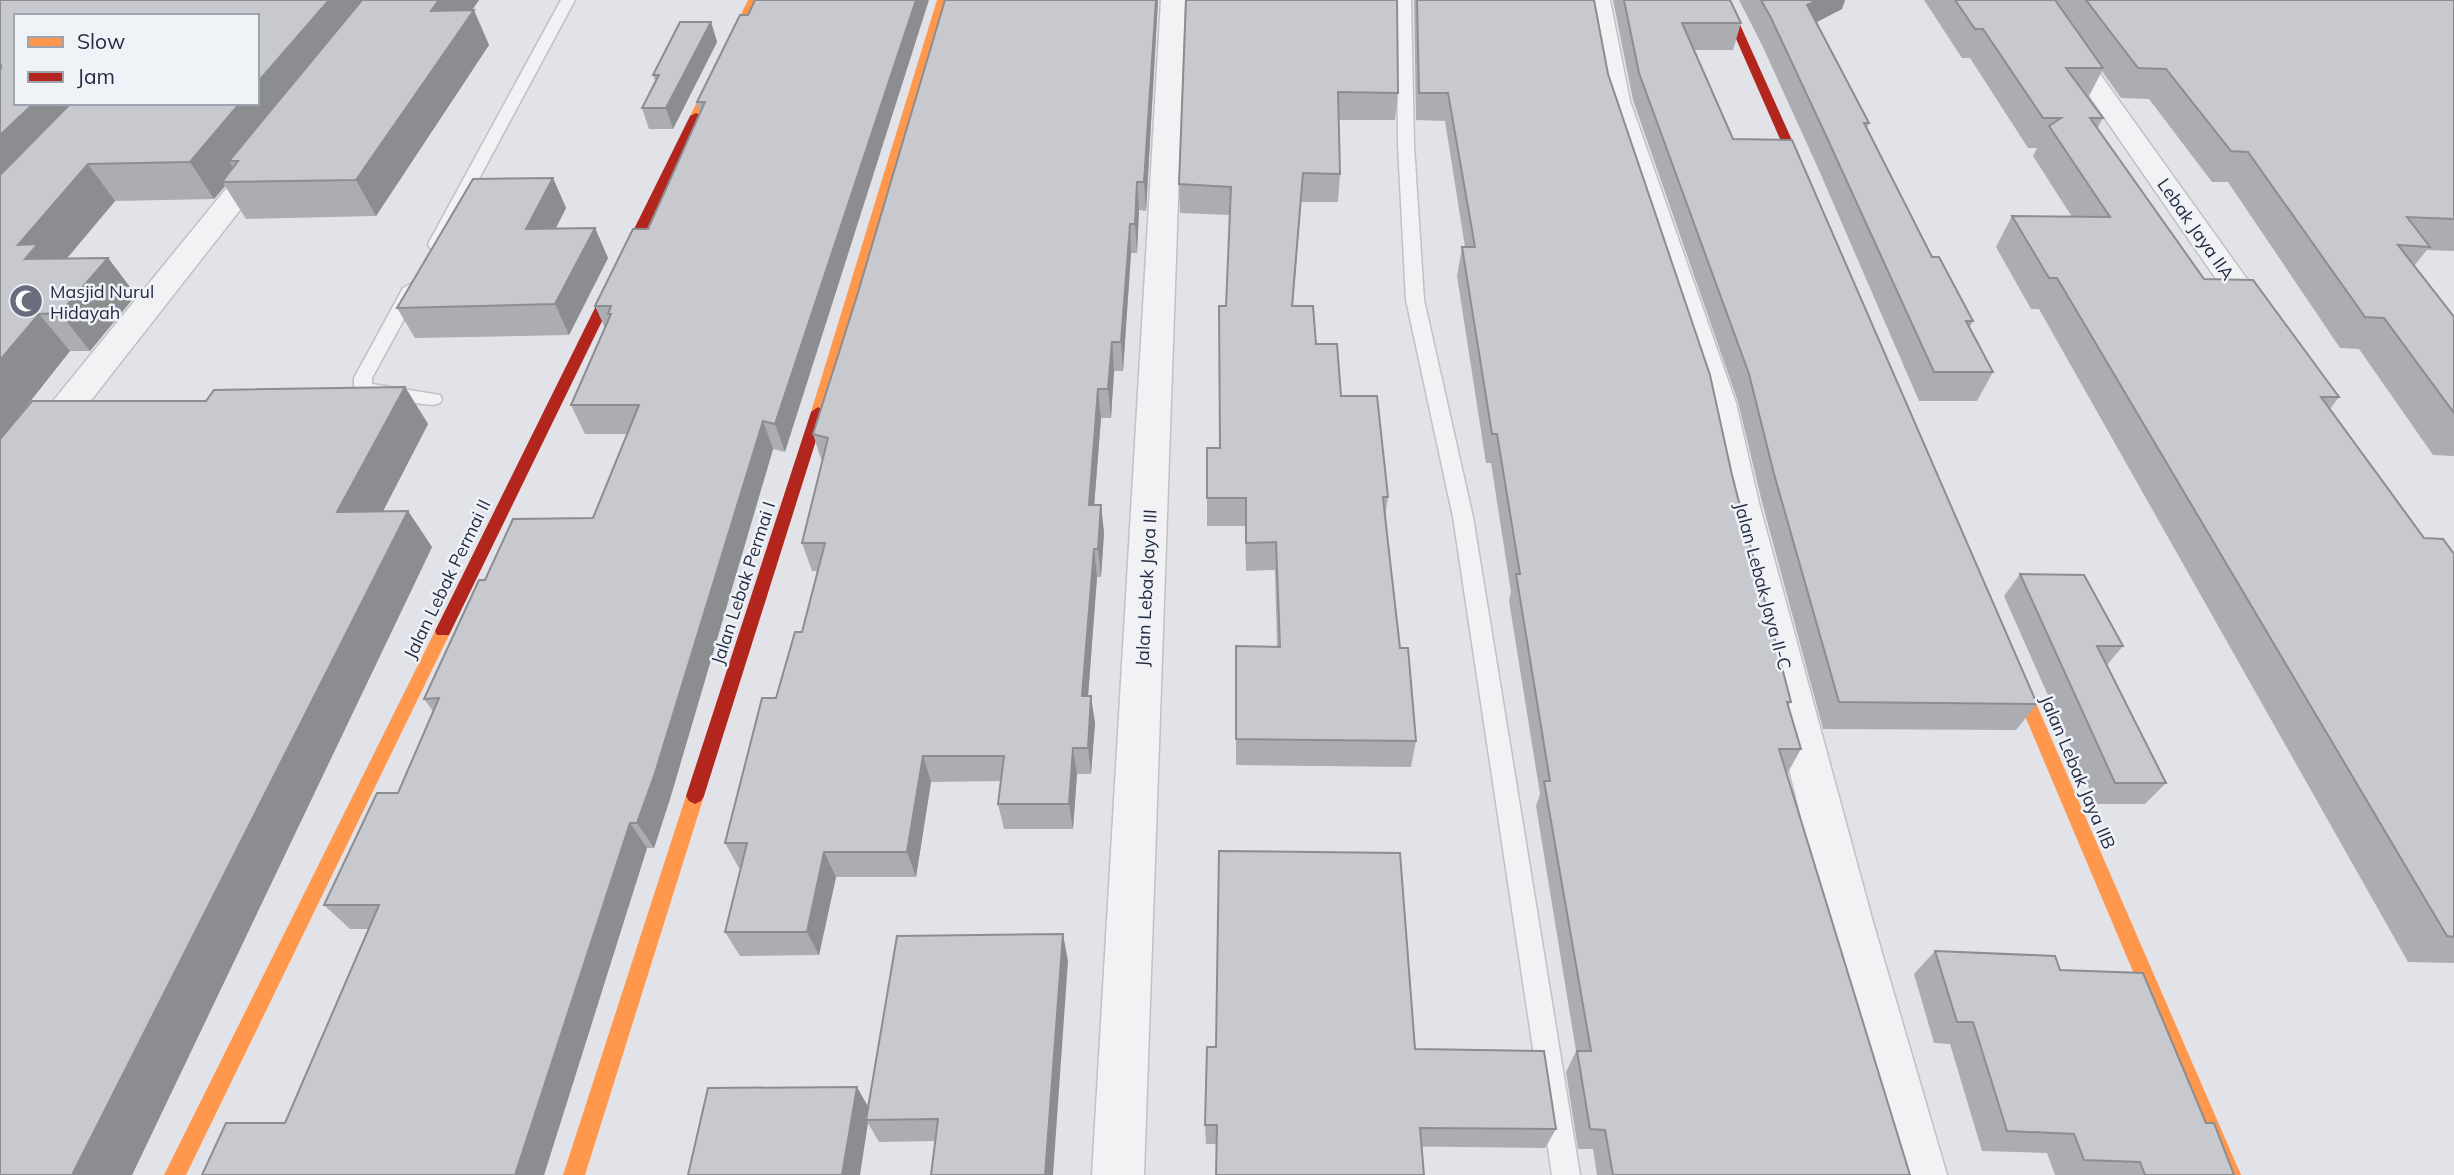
<svg xmlns="http://www.w3.org/2000/svg" width="2454" height="1175" viewBox="0 0 2454 1175" font-family="Mulish,sans-serif">
	<style>
		.lines { fill: none; stroke-linecap: round; stroke-linejoin: round }
		.lane-casing { stroke: #c0c1c6; stroke-width: 3 }
		.street-casing { stroke: #c0c1c6; stroke-width: 3 }
		.lane { fill: #f2f2f4; fill-rule: evenodd }
		.street { fill: #f2f2f4; fill-rule: evenodd }
		.slow { fill: #ff974d; fill-rule: evenodd }
		.jam { fill: #b3261e; fill-rule: evenodd }
		.wall { fill: #acadb2; fill-rule: evenodd }
		.shaded-wall { fill: #8c8d91 }
		.building { fill: #c8c9cf; stroke: #8c8d91; stroke-width: 2 }
		.labels { text-anchor: middle; dominant-baseline: central; stroke-width: 5; stroke-linejoin: round; paint-order: stroke }
		.street-label { font-size: 18px; fill: #262c44; stroke: #eff2f7 }
		.poi-label { font-size: 18px; fill: #262c44; stroke: #eff2f7; text-anchor: start }
	</style>
	<rect width="100%" height="100%" fill="#e2e3e8"/>
	<g class="lines">
		<!-- lane casing -->
		<g class="lane-casing">
			<g id="lane">
				<polygon points="561,0 575,0 444,244 436,249 430,248 428,244"/>
				<polygon points="1397,0 1411,0 1414,145 1424,300 1473,517 1580,1175 1552,1175 1453,517 1406,300 1398,145"/>
				<polygon points="412,283 421,288 372,378 372,384 440,395 442,399 440,403 433,405 369,398 362,396 354,386 354,378 403,288"/>
			</g>
		</g>
		<!-- street casing -->
		<g class="street-casing">
			<g id="street">
				<polygon points="1161,0 1185,0 1144,1175 1092,1175"/>
				<polygon points="1586,0 1610,0 1630,101 1736,403 1759,503 1873,922 1947,1175 1895,1175 1827,922 1723,503 1702,403 1604,101"/>
				<polygon points="2023,0 2047,0 2272,314 2277,321 2272,328 2261,331 2250,328"/>
				<polygon points="266,150 276,152 280,158 276,164 13,500 0,504 0,466 256,152"/>
			</g>
		</g>
		<!-- lane -->
		<use href="#lane" class="lane"/>
		<!-- street -->
		<use href="#street" class="street"/>
		<!-- slow -->
		<g class="slow">
			<polygon points="748,0 758,0 702,116 692,118 690,116"/>
			<polygon points="937,0 947,0 825,412 818,417 813,415 811,412"/>
			<polygon points="443,625 449,627 451,631 186,1175 164,1175 435,631 437,627"/>
			<polygon points="2011,657 2017,659 2019,664 2241,1175 2219,1175 2003,664 2005,659"/>
			<polygon points="695,788 701,791 704,796 585,1175 563,1175 686,796 689,791"/>
		</g>
		<!-- jam -->
		<g class="jam">
			<polygon points="1719,0 1729,0 1813,187 1811,190 1807,191 1801,187"/>
			<polygon points="696,113 702,116 451,631 449,635 437,635 435,631 690,116"/>
			<polygon points="818,407 825,412 704,796 701,801 695,804 689,801 686,796 811,412"/>
		</g>
	</g>
	<!-- wall -->
	<g class="wall">
		<path d="M 0,0 L 479,0 L 472,10 L 489,45 L 376,216 L 246,219 L 225,186 L 214,199 L 115,201 L 67,258 L 108,258 L 136,295 L 90,351 L 70,351 L 13,423 L 206,401 L 405,387 L 428,424 L 383,511 L 408,511 L 432,547 L 132,1175 L 0,1175 ZM 16,16 L 257,103 L 16,103 Z"/>
		<polygon points="1158,0 1146,211 1139,210 1137,253 1131,253 1123,371 1114,371 1111,418 1101,418 1094,505 1101,505 1104,533 1101,577 1097,577 1088,696 1095,723 1091,774 1077,774 1073,829 1004,829 998,804 1001,781 931,782 916,877 836,877 819,955 740,956 725,932 741,868 739,868 725,843 776,698 802,632 818,571 812,571 802,543 822,462 813,434 856,299"/>
		<polygon points="1186,0 1398,93 1395,120 1339,120 1340,174 1338,202 1301,202 1293,306 1316,344 1388,497 1385,518 1400,648 1416,741 1411,767 1236,765 1236,646 1277,647 1275,570 1246,571 1245,526 1207,526 1207,498 1220,448 1230,215 1180,213 1179,184"/>
		<polygon points="1414,0 1594,0 1608,74 1732,475 1791,702 1788,706 1801,749 1787,774 1910,1175 1597,1175 1593,1149 1578,1149 1566,1072 1576,1051 1536,806 1540,794 1509,601 1511,592 1491,463 1486,463 1457,276 1462,247 1465,247 1445,121 1416,120"/>
		<polygon points="1613,0 1730,0 1741,23 1733,50 1694,50 1733,139 2037,704 2016,730 1823,729 1762,502 1738,402 1633,100"/>
		<polygon points="1739,0 1845,0 1842,9 1816,22 1869,123 1867,128 1932,257 1973,321 1969,328 1993,372 1977,401 1919,401 1818,168 1762,45"/>
		<polygon points="1924,0 2454,0 2454,251 2427,250 2414,266 2454,317 2454,456 2433,455 2359,349 2340,348 2228,182 2212,182 2149,99 2121,98 2102,71 2088,98 2103,118 2097,129 2204,279 2339,397 2330,409 2424,538 2454,554 2454,963 2408,962 2039,309 2031,309 1996,247 2012,216 2072,217 2033,156 2037,148 2028,148 1970,58 1962,58"/>
		<polygon points="740,15 785,452 773,449 670,799 654,848 647,848 544,1175 202,1175 285,1123 369,929 350,929 324,905 398,793 433,711 424,699 485,580 593,518 628,434 585,434 571,405 605,328 595,306 648,229 700,112 697,102"/>
		<polygon points="711,22 717,42 673,129 649,129 642,108 655,81 653,75"/>
		<polygon points="553,178 566,208 556,228 595,228 608,258 569,335 415,338 397,308"/>
		<polygon points="2020,574 2123,646 2107,665 2166,783 2145,804 2096,804 2004,596"/>
		<polygon points="1935,951 2060,970 2206,1123 2234,1175 2055,1175 2047,1153 1982,1151 1950,1044 1934,1043 1914,974"/>
		<polygon points="1068,961 935,1141 879,1142 868,1123 688,1175 869,1107"/>
		<polygon points="1415,1049 1556,1129 1545,1148 1206,1144 1205,1125"/>
	</g>
	<!-- shaded-wall -->
	<g class="shaded-wall">
		<polygon points="329,0 376,0 238,161 229,161 236,172 222,182 225,186 214,199 190,162 240,103 257,103 257,83"/>
		<polygon points="439,0 479,0 447,46 431,11"/>
		<polygon points="916,0 929,0 785,452 775,424"/>
		<polygon points="1156,0 1158,0 1146,211 1144,182"/>
		<polygon points="1817,0 1845,0 1842,9 1798,32 1807,5"/>
		<polygon points="474,10 489,45 376,216 356,180"/>
		<polygon points="711,22 717,42 673,129 666,108"/>
		<polygon points="34,103 96,103 0,200 0,135"/>
		<polygon points="88,164 115,201 58,269 25,259 18,245"/>
		<polygon points="1303,173 1301,202 1290,334 1292,306"/>
		<polygon points="553,178 566,208 540,259 526,229"/>
		<polygon points="1137,182 1139,210 1137,253 1135,224"/>
		<polygon points="1130,224 1131,253 1123,371 1121,342"/>
		<polygon points="595,228 608,258 569,335 555,304"/>
		<polygon points="108,258 136,295 90,351 60,313"/>
		<polygon points="39,314 70,351 10,427 0,463 0,360"/>
		<polygon points="1112,342 1114,371 1111,418 1108,389"/>
		<polygon points="405,387 428,424 364,548 337,512"/>
		<polygon points="1098,389 1101,418 1092,533 1089,505"/>
		<polygon points="763,421 773,449 670,799 654,848 637,823"/>
		<polygon points="1101,505 1104,533 1101,577 1098,549"/>
		<polygon points="408,511 432,547 132,1175 72,1175"/>
		<polygon points="1094,549 1097,577 1086,723 1082,696"/>
		<polygon points="1091,696 1095,723 1091,774 1088,748"/>
		<polygon points="1073,748 1077,774 1073,829 1069,804"/>
		<polygon points="923,756 931,782 916,877 907,852"/>
		<polygon points="630,823 647,848 544,1175 515,1175"/>
		<polygon points="824,852 836,877 819,955 807,932"/>
		<polygon points="1063,934 1068,961 1053,1175 1045,1175"/>
		<polygon points="857,1087 870,1110 866,1120 868,1123 860,1175 842,1175"/>
	</g>
	<!-- building -->
	<g class="building">
		<polygon points="0,0 329,0 257,83 257,16 16,16 16,103 34,103 0,135 0,70 1,69 1,65 0,65"/>
		<polygon points="362,0 439,0 431,11 474,10 356,180 222,182 238,161 229,161"/>
		<polygon points="755,0 916,0 775,424 763,421 655,773 637,823 630,823 515,1175 202,1175 226,1123 285,1123 379,905 324,905 377,793 398,793 439,698 424,699 479,580 485,580 513,519 593,518 639,405 571,405 611,314 608,314 611,306 595,306 633,229 648,229 705,102 697,102 740,15 748,15"/>
		<polygon points="945,0 1156,0 1144,182 1137,182 1135,224 1130,224 1121,342 1112,342 1108,389 1098,389 1089,505 1101,505 1098,549 1094,549 1082,696 1091,696 1088,748 1073,748 1069,804 998,804 1004,756 923,756 907,852 824,852 807,932 725,932 747,843 725,843 762,698 776,698 795,632 802,632 825,543 802,543 828,438 813,434 856,299"/>
		<polygon points="1186,0 1397,0 1398,93 1338,92 1340,174 1303,173 1292,306 1313,306 1316,344 1337,344 1341,396 1377,396 1388,497 1383,497 1388,543 1400,648 1408,648 1416,741 1236,739 1236,646 1280,647 1276,542 1246,543 1246,498 1207,498 1207,448 1220,448 1219,306 1226,306 1231,187 1179,184"/>
		<polygon points="1417,0 1594,0 1608,74 1710,375 1732,475 1791,702 1787,702 1801,749 1779,749 1910,1175 1613,1175 1605,1130 1590,1129 1577,1051 1591,1051 1544,781 1550,781 1516,574 1520,574 1497,434 1492,434 1462,247 1475,247 1448,93 1419,93"/>
		<polygon points="1624,0 1730,0 1741,23 1682,23 1733,139 1792,140 2037,704 1839,702 1774,474 1749,374 1639,73"/>
		<polygon points="1761,0 1817,0 1807,5 1869,123 1864,123 1932,257 1939,257 1973,321 1966,321 1993,372 1934,372 1828,140 1771,18"/>
		<polygon points="1955,0 2055,0 2103,68 2066,68 2103,118 2090,118 2204,279 2253,280 2339,397 2321,397 2424,538 2443,539 2454,554 2454,937 2447,936 2057,278 2049,278 2012,216 2110,217 2049,126 2061,118 2043,118 1983,29 1975,29"/>
		<polygon points="2086,0 2454,0 2454,219 2407,217 2430,247 2398,245 2454,317 2454,413 2384,318 2365,317 2248,152 2231,151 2166,69 2138,68"/>
		<polygon points="680,22 711,22 666,108 642,108 659,75 653,75"/>
		<polygon points="71,103 240,103 190,162 88,164 18,245 38,244 25,259 108,258 60,313 39,314 0,360 0,175"/>
		<polygon points="553,178 526,229 595,228 555,304 397,308 473,179"/>
		<polygon points="405,387 337,512 408,511 72,1175 0,1175 0,439 32,401 206,401 214,390"/>
		<polygon points="2020,574 2084,575 2123,646 2097,646 2166,783 2115,783"/>
		<polygon points="1219,851 1400,853 1415,1049 1544,1051 1556,1129 1420,1128 1424,1175 1216,1175 1217,1125 1205,1125 1207,1047 1216,1047"/>
		<polygon points="1063,934 1045,1175 931,1175 938,1119 866,1120 897,936"/>
		<polygon points="1935,951 2055,956 2060,970 2143,973 2206,1123 2214,1123 2234,1175 2145,1175 2140,1162 2084,1160 2074,1134 2007,1131 1973,1022 1957,1022"/>
		<polygon points="857,1087 842,1175 688,1175 708,1088"/>
	</g>
	<!-- icons -->
	<defs>
		<g id="mosque-disc" transform="scale(1.75)"><circle r="9.5" fill="#686c7d" stroke="#eff2f7"/><path d="M3.5-4.9A6 6 0 1 0 3.5 4.9A5 5 0 1 1 3.5-4.9Z" fill="#fff"/></g>
	</defs>
	<g fill-rule="evenodd">
		<use href="#mosque-disc" x="26" y="301"/>
	</g>
	<g class="labels">
		<!-- street labels -->
		<g class="street-label">
			<text transform="translate(2196 229) rotate(55)">Lebak Jaya IIA</text>
			<text transform="translate(447 579) rotate(-64)">Jalan Lebak Permai II</text>
			<text transform="translate(743 583) rotate(-72)">Jalan Lebak Permai I</text>
			<text transform="translate(1763 586) rotate(75)">Jalan Lebak Jaya II-C</text>
			<text transform="translate(1146 588) rotate(-87)">Jalan Lebak Jaya III</text>
			<text transform="translate(2078 772) rotate(67)">Jalan Lebak Jaya IIB</text>
		</g>
		<!-- poi labels -->
		<g class="poi-label">
			<text x="50" y="291">Masjid Nurul<tspan x="50" dy="21">Hidayah</tspan></text>
		</g>
	</g>
	<!-- legend -->
	<rect x="14" y="14" width="245" height="91" fill="#eff2f7" stroke="#9fa3af" stroke-width="2"/>
	<rect x="28" y="37" width="35" height="10" fill="#ff974d" stroke="#9fa3af" stroke-width="2"/>
	<text x="77" y="49" font-size="21" fill="#262c44">Slow</text>
	<rect x="28" y="72" width="35" height="10" fill="#b3261e" stroke="#9fa3af" stroke-width="2"/>
	<text x="77" y="84" font-size="21" fill="#262c44">Jam</text>
</svg>
